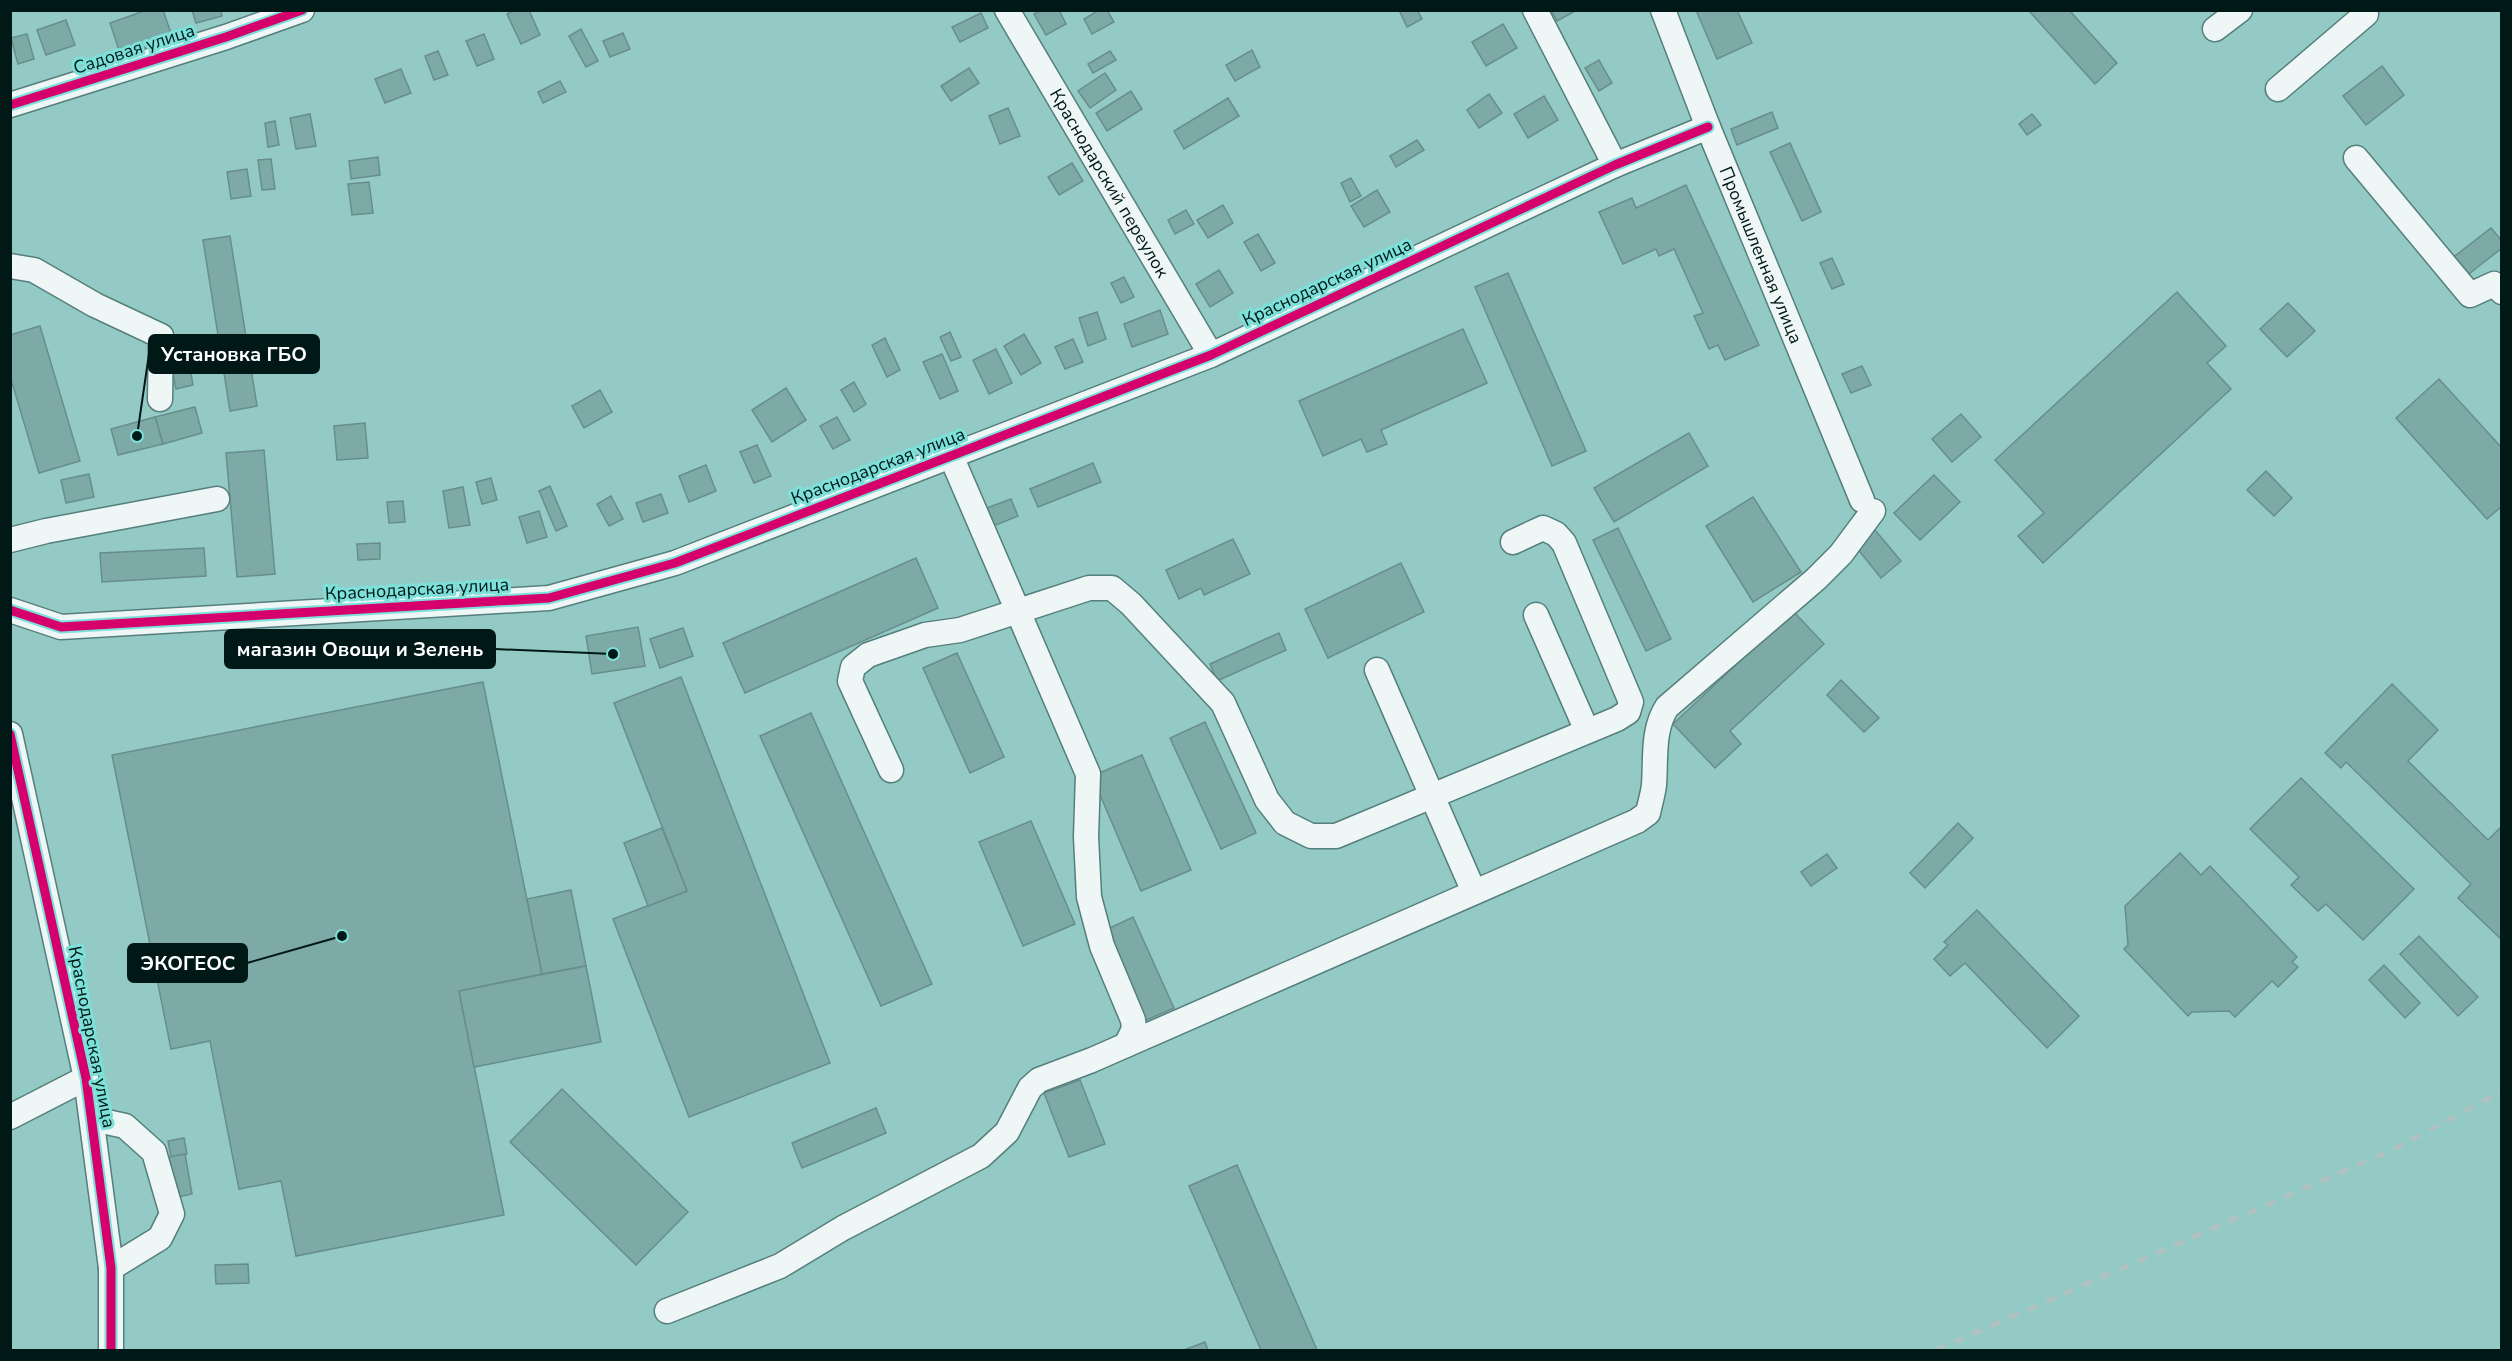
<svg xmlns="http://www.w3.org/2000/svg" width="2512" height="1361" viewBox="0 0 2512 1361" font-family="'Nunito Sans',sans-serif">
	<style>
		.building { fill: #7da9a6; stroke: #678e8c; stroke-width: 1.5 }
		.lines { fill: none; stroke-linecap: round; stroke-linejoin: round }
		.minor-casing { stroke: #557f7c; stroke-width: 27 }
		.minor { stroke: #eff7f6; stroke-width: 24 }
		.rail { stroke: #b2c1c0; stroke-width: 4.5; stroke-dasharray: 10 10; stroke-linecap: butt }
		.cycleway-casing { stroke: #7de1da; stroke-width: 13 }
		.cycleway { stroke: #d6006c; stroke-width: 9 }
		.labels { text-anchor: middle; dominant-baseline: central; stroke-width: 6; stroke-linejoin: round; paint-order: stroke }
		.street-label { font-size: 18px; fill: #001917; stroke: #7de1da }
		.leader { fill: none; stroke: #001917; stroke-width: 2 }
		.callout-dot { fill: #001917; stroke: #7de1da; stroke-width: 2 }
		.callout { fill: #001917; stroke: #001917; stroke-width: 2 }
		.callout-label { font-size: 20px; text-anchor: middle; font-weight: bold; fill: #fff }
	</style>
	<rect width="100%" height="100%" fill="#94cac6"/>
	<!-- building -->
	<g class="building">
		<polygon points="147,10 163,10 173,39 121,56 110,23"/>
		<polygon points="192,10 221,10 222,16 196,23"/>
		<polygon points="515,10 529,10 540,35 521,44 507,14"/>
		<polygon points="1041,10 1059,10 1066,24 1046,35 1034,14"/>
		<polygon points="1099,10 1107,10 1114,22 1092,34 1084,19"/>
		<polygon points="1399,10 1417,10 1422,19 1407,27"/>
		<polygon points="1551,10 1577,10 1557,21"/>
		<polygon points="1696,10 1737,10 1752,43 1717,59"/>
		<polygon points="2028,10 2069,10 2117,63 2095,84"/>
		<polygon points="981,13 988,28 960,42 952,27"/>
		<polygon points="66,20 75,45 46,55 37,30"/>
		<polygon points="1503,24 1517,48 1486,66 1472,42"/>
		<polygon points="581,29 598,61 586,67 569,36"/>
		<polygon points="623,33 630,49 610,57 603,41"/>
		<polygon points="27,34 34,59 18,64 11,38"/>
		<polygon points="484,34 494,59 477,66 466,41"/>
		<polygon points="1252,50 1260,67 1235,81 1226,65"/>
		<polygon points="438,51 448,75 434,80 425,56"/>
		<polygon points="1110,51 1116,60 1093,73 1088,64"/>
		<polygon points="1599,60 1612,83 1599,91 1585,68"/>
		<polygon points="2382,66 2404,95 2366,125 2343,96"/>
		<polygon points="969,68 979,83 951,101 941,86"/>
		<polygon points="401,69 411,93 385,103 375,79"/>
		<polygon points="1105,73 1116,90 1090,108 1078,91"/>
		<polygon points="560,81 566,92 543,103 538,92"/>
		<polygon points="1131,91 1142,109 1107,131 1096,113"/>
		<polygon points="1489,94 1502,113 1479,128 1467,110"/>
		<polygon points="1544,96 1558,120 1528,138 1514,114"/>
		<polygon points="1228,98 1239,116 1184,149 1174,131"/>
		<polygon points="1008,108 1020,136 1000,144 989,116"/>
		<polygon points="1772,112 1778,128 1737,145 1731,129"/>
		<polygon points="310,114 316,146 296,149 290,118"/>
		<polygon points="2032,114 2041,125 2027,135 2019,124"/>
		<polygon points="275,121 279,145 268,147 265,123"/>
		<polygon points="1417,140 1424,150 1396,167 1390,156"/>
		<polygon points="1790,143 1821,212 1802,221 1770,152"/>
		<polygon points="378,157 380,175 351,179 349,161"/>
		<polygon points="271,159 275,189 262,190 258,160"/>
		<polygon points="1072,163 1083,181 1059,195 1048,177"/>
		<polygon points="247,169 251,196 231,199 227,172"/>
		<polygon points="1351,178 1361,196 1350,202 1341,183"/>
		<polygon points="369,182 373,213 352,215 348,184"/>
		<polygon points="1686,185 1759,345 1725,360 1718,345 1709,349 1694,316 1703,313 1674,249 1659,256 1656,249 1623,264 1599,212 1632,198 1636,208"/>
		<polygon points="1377,190 1390,212 1364,227 1351,206"/>
		<polygon points="1223,205 1233,223 1208,238 1197,220"/>
		<polygon points="1186,210 1194,224 1175,234 1168,220"/>
		<polygon points="2491,228 2502,241 2502,248 2465,277 2451,259"/>
		<polygon points="1258,234 1275,263 1261,271 1244,242"/>
		<polygon points="230,236 257,406 230,411 203,240"/>
		<polygon points="1832,258 1844,284 1832,289 1820,263"/>
		<polygon points="1219,270 1233,293 1210,307 1196,284"/>
		<polygon points="1508,273 1586,451 1552,466 1475,287"/>
		<polygon points="1124,277 1134,297 1121,303 1111,283"/>
		<polygon points="2177,292 2226,346 2207,363 2231,389 2043,563 2018,536 2044,513 1995,460"/>
		<polygon points="2288,303 2315,331 2287,357 2260,329"/>
		<polygon points="1160,310 1168,334 1132,347 1124,324"/>
		<polygon points="1097,312 1106,339 1088,346 1079,318"/>
		<polygon points="40,326 80,461 39,473 10,376 10,335"/>
		<polygon points="1463,329 1487,383 1381,430 1387,444 1367,452 1361,439 1323,456 1299,401"/>
		<polygon points="950,332 961,357 951,361 940,337"/>
		<polygon points="1024,334 1041,363 1021,375 1004,346"/>
		<polygon points="885,338 900,370 887,377 872,345"/>
		<polygon points="1073,339 1083,362 1065,369 1055,347"/>
		<polygon points="996,349 1012,383 989,394 973,360"/>
		<polygon points="187,351 193,385 176,389 169,355"/>
		<polygon points="942,354 958,391 940,399 923,362"/>
		<polygon points="1862,366 1871,385 1851,393 1842,374"/>
		<polygon points="2439,379 2502,448 2502,506 2487,519 2396,418"/>
		<polygon points="854,382 866,404 854,412 841,390"/>
		<polygon points="786,388 806,420 772,442 752,410"/>
		<polygon points="600,390 612,412 584,428 572,406"/>
		<polygon points="195,407 202,433 163,444 155,417"/>
		<polygon points="1961,414 1981,437 1952,462 1932,439"/>
		<polygon points="155,417 163,444 118,455 111,429"/>
		<polygon points="837,417 850,440 833,449 820,426"/>
		<polygon points="365,423 368,458 337,460 334,426"/>
		<polygon points="1689,433 1708,466 1614,522 1594,488"/>
		<polygon points="757,445 771,476 754,483 740,452"/>
		<polygon points="264,450 275,574 237,577 226,453"/>
		<polygon points="1093,463 1101,482 1038,507 1030,489"/>
		<polygon points="706,465 716,491 689,502 679,476"/>
		<polygon points="2266,471 2292,498 2274,516 2247,490"/>
		<polygon points="89,474 94,497 66,503 61,480"/>
		<polygon points="1934,475 1960,502 1920,540 1894,513"/>
		<polygon points="491,478 497,500 482,504 476,482"/>
		<polygon points="550,486 567,526 556,531 539,491"/>
		<polygon points="463,487 470,525 449,528 443,491"/>
		<polygon points="661,494 668,513 643,522 636,503"/>
		<polygon points="611,496 623,519 609,526 597,504"/>
		<polygon points="1753,497 1801,572 1753,602 1706,526"/>
		<polygon points="1011,499 1018,516 991,527 984,509"/>
		<polygon points="403,501 405,522 389,523 387,502"/>
		<polygon points="539,511 547,537 527,543 519,517"/>
		<polygon points="1618,528 1671,639 1646,651 1593,540"/>
		<polygon points="1875,530 1901,561 1881,578 1856,547"/>
		<polygon points="1233,539 1250,574 1204,595 1201,588 1179,599 1166,570"/>
		<polygon points="380,543 380,559 358,560 357,544"/>
		<polygon points="204,548 206,576 102,582 100,553"/>
		<polygon points="916,558 938,608 745,693 723,643"/>
		<polygon points="1401,563 1424,612 1328,658 1305,609"/>
		<polygon points="1793,611 1824,644 1730,731 1741,744 1715,768 1673,724"/>
		<polygon points="638,627 645,666 592,674 586,636"/>
		<polygon points="683,628 693,656 660,668 650,639"/>
		<polygon points="1279,633 1286,650 1217,681 1210,664"/>
		<polygon points="957,653 1004,757 970,773 923,668"/>
		<polygon points="681,677 830,1063 689,1117 613,919 687,891 614,703"/>
		<polygon points="1841,680 1879,718 1864,732 1827,695"/>
		<polygon points="483,682 542,974 459,991 504,1215 296,1256 281,1181 239,1189 210,1041 171,1049 112,755"/>
		<polygon points="2392,684 2438,730 2408,761 2488,840 2502,826 2502,940 2458,898 2471,884 2346,762 2341,768 2325,753"/>
		<polygon points="811,713 932,984 881,1006 760,736"/>
		<polygon points="1205,722 1256,833 1221,849 1170,738"/>
		<polygon points="1142,755 1191,870 1141,891 1092,776"/>
		<polygon points="2301,778 2414,889 2363,940 2326,904 2318,911 2291,885 2299,877 2250,829"/>
		<polygon points="1031,821 1075,924 1023,946 979,842"/>
		<polygon points="1958,823 1973,838 1925,888 1910,873"/>
		<polygon points="662,828 687,891 648,906 624,843"/>
		<polygon points="2180,853 2201,875 2210,866 2297,957 2292,962 2298,967 2278,987 2272,981 2235,1017 2229,1011 2192,1012 2188,1016 2124,949 2128,945 2125,906"/>
		<polygon points="1827,854 1837,868 1811,886 1801,872"/>
		<polygon points="571,890 586,966 542,974 527,899"/>
		<polygon points="1977,910 2079,1016 2047,1048 1965,963 1950,976 1934,959 1948,945 1944,942"/>
		<polygon points="1133,917 1174,1008 1142,1022 1101,932"/>
		<polygon points="2419,936 2478,997 2458,1016 2400,954"/>
		<polygon points="2384,965 2420,1003 2405,1018 2369,980"/>
		<polygon points="586,966 601,1042 474,1067 459,991"/>
		<polygon points="1080,1080 1105,1144 1069,1157 1044,1093"/>
		<polygon points="562,1089 688,1212 636,1265 510,1142"/>
		<polygon points="876,1108 886,1133 802,1168 792,1143"/>
		<polygon points="184,1138 187,1154 171,1157 168,1141"/>
		<polygon points="185,1154 192,1194 177,1197 169,1157"/>
		<polygon points="1237,1165 1317,1350 1261,1350 1189,1186"/>
		<polygon points="248,1264 249,1283 216,1284 215,1265"/>
		<polygon points="1205,1342 1208,1350 1184,1350"/>
	</g>
	<g class="lines">
		<!-- minor casing -->
		<g class="minor-casing">
			<g id="minor">
				<path id="s1" d="M 1007,10 L 1211,355"/>
				<polyline points="1535,10 1615,165"/>
				<path id="s2" d="M 1663,10 L 1708,127 L 1862,500"/>
				<polyline points="2215,29 2240,10"/>
				<polyline points="2278,89 2366,14"/>
				<polyline points="10,105 226,37 302,10"/>
				<polyline points="2356,158 2470,295 2494,284 2502,292"/>
				<polyline points="10,266 34,270 95,305 161,336 160,399"/>
				<polyline points="951,456 1088,774 1086,837 1089,897 1102,946 1133,1020 1134,1029 1126,1045"/>
				<polyline points="10,540 46,531 217,499"/>
				<polyline points="10,610 61,627 549,598 675,563 1211,355 1615,165 1708,127"/>
				<polyline points="1536,615 1587,731"/>
				<polyline points="1377,670 1474,892"/>
				<polyline points="10,734 86,1078 111,1268 111,1350"/>
				<polyline points="891,770 850,681 853,667 868,655 925,635 960,630 1089,588 1112,588 1131,604 1223,703 1267,800 1285,823 1311,836 1336,836 1617,719 1628,712 1631,702 1564,543 1556,534 1543,528 1513,542"/>
				<polyline points="10,1117 86,1078"/>
				<polyline points="93,1119 125,1126 154,1152 172,1214 160,1238 111,1268"/>
				<path d="M 667,1311 L 780,1266 L 843,1228 L 981,1156 L 1007,1132 L 1030,1088 L 1039,1080 L 1092,1060 L 1637,821 L 1648,813 C 1650,803 1653,794 1654,785 C 1656,759 1652,730 1667,707 L 1816,579 L 1841,554 L 1873,511"/>
			</g>
		</g>
		<!-- minor -->
		<use href="#minor" class="minor"/>
		<!-- rail -->
		<polyline class="rail" points="1936,1350 2396,1148 2502,1091"/>
		<!-- cycleway casing -->
		<g class="cycleway-casing">
			<g id="cycleway">
				<polyline points="10,105 226,37 302,10"/>
				<polyline points="10,610 61,627 549,598 675,563 1211,355 1615,165 1708,127"/>
				<polyline points="10,734 86,1078 111,1268 111,1350"/>
			</g>
		</g>
		<!-- cycleway -->
		<use href="#cycleway" class="cycleway"/>
	</g>
	<g class="labels">
		<!-- street labels -->
		<g class="street-label">
			<text transform="translate(134 49) rotate(-18)">Садовая улица</text>
			<text stroke="none"><textPath href="#s1" startOffset="201">Краснодарский переулок</textPath></text>
			<text stroke="none"><textPath href="#s2" startOffset="264">Промышленная улица</textPath></text>
			<text transform="translate(1327 282) rotate(-25)">Краснодарская улица</text>
			<text transform="translate(878 466) rotate(-21)">Краснодарская улица</text>
			<text transform="translate(417 589) rotate(-3)">Краснодарская улица</text>
			<text transform="translate(92 1037) rotate(79)">Краснодарская улица</text>
		</g>
	</g>
	<!-- callouts -->
	<path class="leader" d="M137 436L149 354M613 654L495 649M342 936L247 963"/>
	<g class="callout-dot">
		<circle cx="137" cy="436" r="6"/>
		<circle cx="613" cy="654" r="6"/>
		<circle cx="342" cy="936" r="6"/>
	</g>
	<g class="callout">
		<rect x="149" y="335" width="170" height="38" rx="6"/>
		<rect x="225" y="630" width="270" height="38" rx="6"/>
		<rect x="128" y="944" width="119" height="38" rx="6"/>
	</g>
	<g class="callout-label">
		<text x="234" y="361">Установка ГБО</text>
		<text x="360" y="656">магазин Овощи и Зелень</text>
		<text x="188" y="970">ЭКОГЕОС</text>
	</g>
	<!-- border -->
	<rect width="2512" height="1361" fill="none" stroke="#001917" stroke-width="24"/>
</svg>
